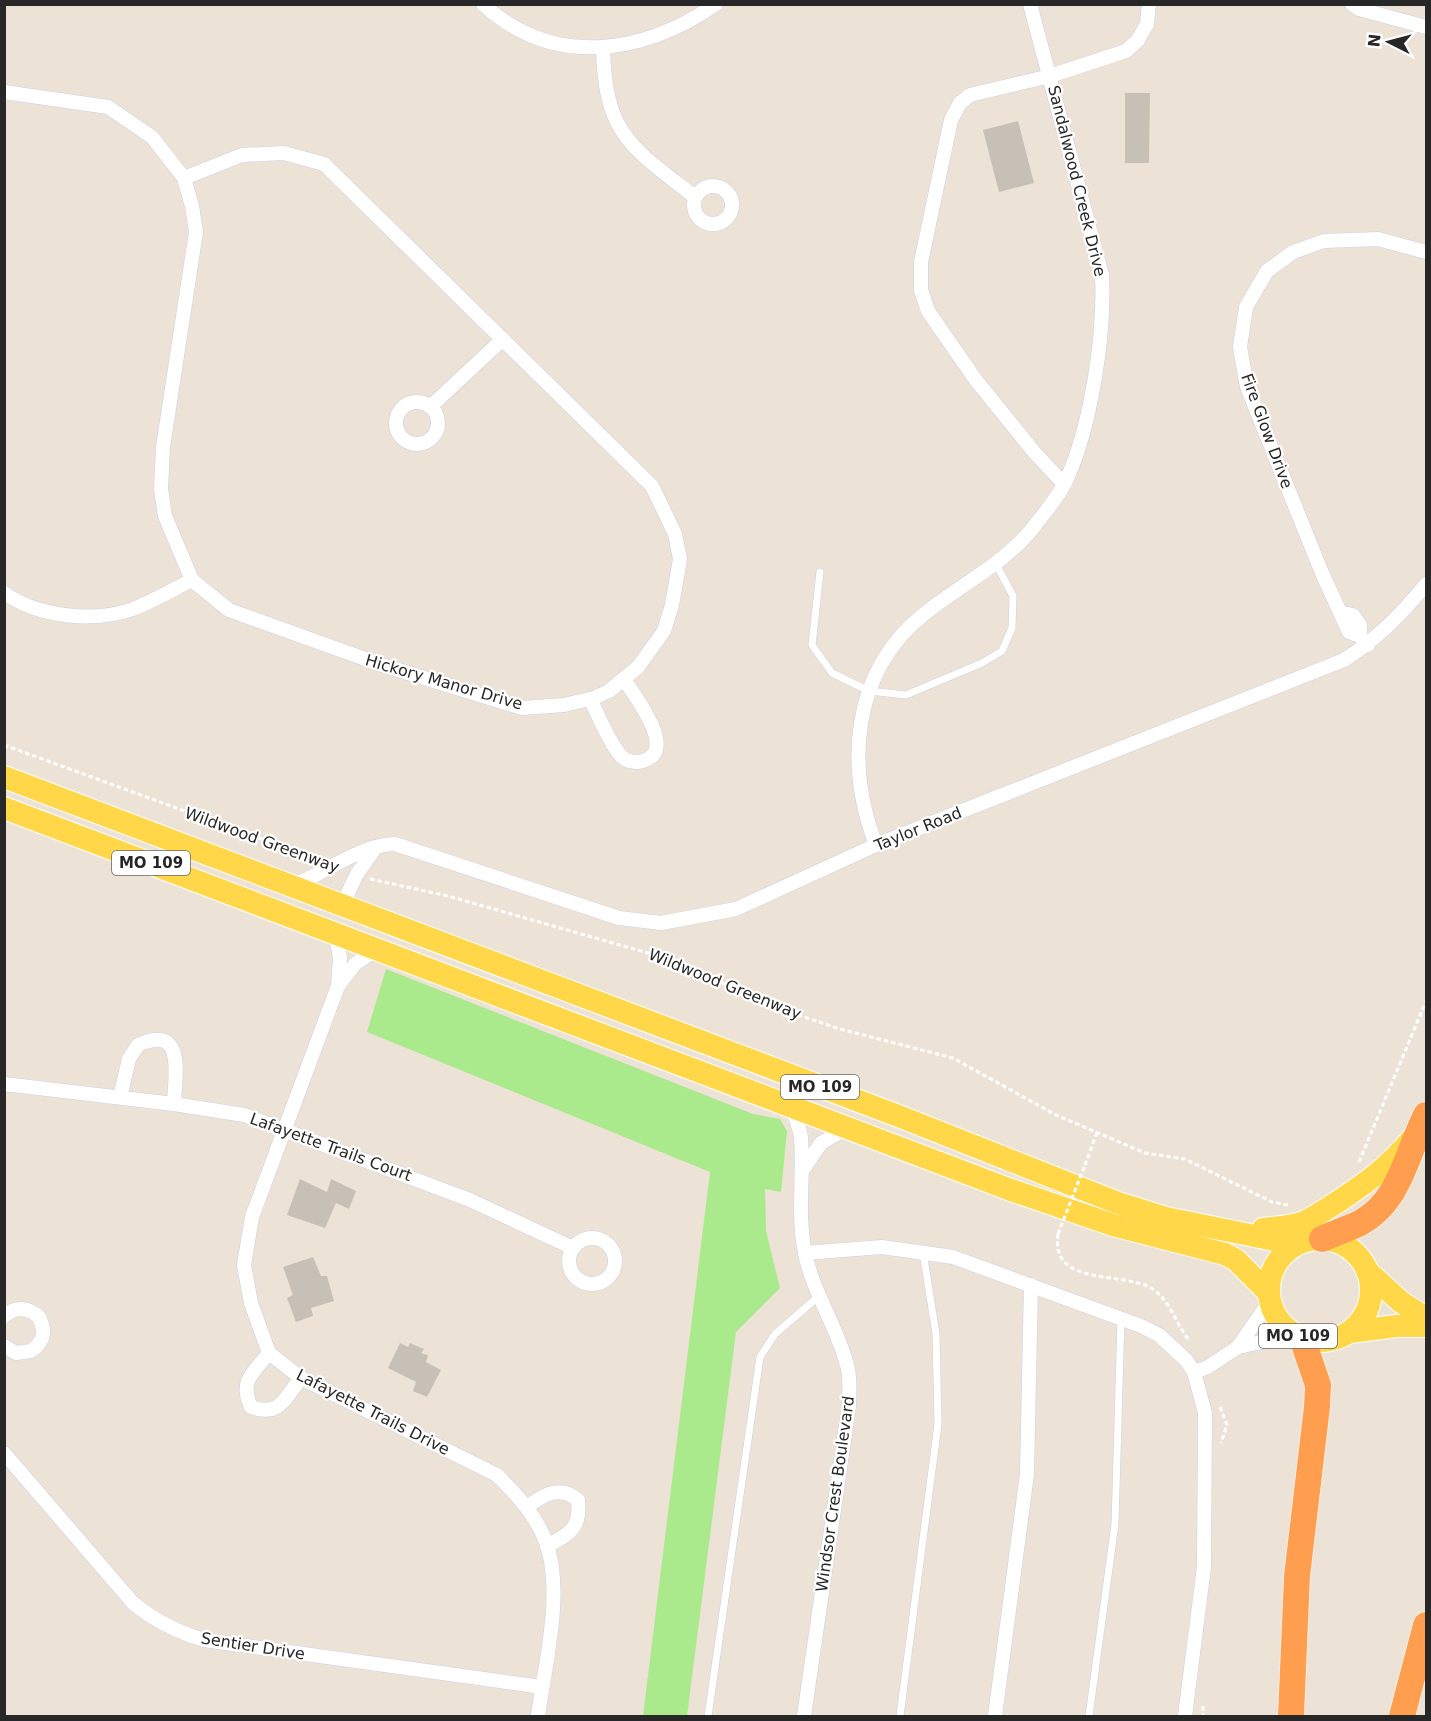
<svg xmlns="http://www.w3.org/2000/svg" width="1431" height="1721" viewBox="0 0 1431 1721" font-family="'DejaVu Sans',sans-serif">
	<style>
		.green { fill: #aaea8c }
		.building { fill: #c7c0b7 }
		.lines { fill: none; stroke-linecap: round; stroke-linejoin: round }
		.lane-casing { stroke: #ccd0e3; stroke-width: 8 }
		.street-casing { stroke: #ccd0e3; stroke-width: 15 }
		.primary-casing { stroke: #fff; stroke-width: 24 }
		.highway-casing { stroke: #fff; stroke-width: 27 }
		.path { stroke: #fff; stroke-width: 3; stroke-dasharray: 4.5 3; stroke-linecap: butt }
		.lane { stroke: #fff; stroke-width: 7 }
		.street { stroke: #fff; stroke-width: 14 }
		.primary { stroke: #ffd748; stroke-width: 22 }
		.highway { stroke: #ff9e4e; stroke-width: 26 }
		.path-bridge { stroke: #fff; stroke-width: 3; stroke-dasharray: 4.5 3; stroke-linecap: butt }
		.labels { text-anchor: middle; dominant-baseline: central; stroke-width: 4.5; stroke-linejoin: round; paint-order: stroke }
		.shield { fill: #fff; stroke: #686868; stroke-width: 1.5 }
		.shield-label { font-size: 15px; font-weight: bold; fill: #272727 }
		.street-label { font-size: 16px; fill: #272727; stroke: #fff }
	</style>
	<rect width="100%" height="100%" fill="#ece3d6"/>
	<!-- green -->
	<polygon class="green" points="386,969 753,1114 780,1119 787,1131 781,1192 765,1189 766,1231 780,1288 736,1332 687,1716 643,1716 710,1172 367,1032"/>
	<!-- building -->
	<g class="building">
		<polygon points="1125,93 1150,93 1149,163 1125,163"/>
		<polygon points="1018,121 1034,183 999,192 983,130"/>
		<polygon points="300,1179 327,1192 331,1179 356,1191 349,1209 336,1203 325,1228 287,1215"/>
		<polygon points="313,1257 321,1276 327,1276 334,1301 311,1308 313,1316 296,1322 287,1298 293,1295 283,1267"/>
		<polygon points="400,1343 408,1347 410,1343 424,1349 421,1353 428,1355 426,1362 441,1370 427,1397 413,1391 416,1382 388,1368"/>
	</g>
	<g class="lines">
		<!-- lane casing -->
		<g class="lane-casing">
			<g id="lane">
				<polyline points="820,572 812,645 832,673 869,691 906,695 982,663 1002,651 1012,628 1013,596 996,564"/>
				<polyline points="708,1716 760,1357 775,1334 818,1297"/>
				<polyline points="900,1716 938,1424 936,1334 923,1252"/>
				<polyline points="1089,1716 1115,1524 1121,1319"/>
			</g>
		</g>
		<!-- street casing -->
		<g class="street-casing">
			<g id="street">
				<path d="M 483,4 C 553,69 644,54 716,4"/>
				<polyline points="1352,4 1359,9 1426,27"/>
				<path d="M 603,48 C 605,135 631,147 695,197"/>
				<polyline points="4,92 108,107 152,137 184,178 192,206 196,232 163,447 161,489 165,516 192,580 229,610 382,665 522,708 564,705 594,698 609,691 638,667 664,631 672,605 680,559 675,534 652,486 324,164 284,153 242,155 184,178"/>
				<circle cx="713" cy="205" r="19"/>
				<circle cx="417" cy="423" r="21"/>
				<polyline points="430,407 503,339"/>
				<polyline points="1064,484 1034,452 975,379 928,311 921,290 921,262 951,120 960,103 970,95 1050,76 1126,51 1138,40 1147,24 1149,4"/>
				<path d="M 4,593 C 39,617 93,623 133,609 C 153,601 172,590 192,580"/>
				<polyline points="1343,613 1353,615 1360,625 1360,636"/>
				<polyline points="1368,645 1360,636 1349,632 1322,573 1247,387 1240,347 1246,307 1267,271 1293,252 1324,241 1378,239 1426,252"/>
				<path d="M 590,699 C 599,716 608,741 621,756 C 627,762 636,763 643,761 C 679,751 634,696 624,679"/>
				<path d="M 876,845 C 845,764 852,672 924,614 C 961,584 1007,563 1036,524 C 1046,511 1058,497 1065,483 C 1091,428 1105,335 1102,275 L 1030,4"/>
				<path d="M 292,886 C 323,874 362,844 395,844 L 619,918 L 661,923 L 736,909 L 876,845 L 1344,660 C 1377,639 1402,614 1426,584"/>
				<polyline points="342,905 357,874 376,847"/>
				<path d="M 336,934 L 340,958 L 338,986 L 252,1217 L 244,1265 L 251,1303 L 269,1353 L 301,1378 L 497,1475 C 517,1495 536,1515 546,1542 C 564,1592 545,1664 538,1716"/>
				<polyline points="338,986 355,964 377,949"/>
				<polyline points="4,1084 174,1104 244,1115 470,1200 573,1248"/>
				<path d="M 120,1097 L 129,1059 L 138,1045 C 186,1023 175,1075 174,1104"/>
				<path d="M 792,1107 C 795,1117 800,1128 801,1138 C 804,1177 797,1214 805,1253 C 813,1293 837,1326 847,1365 C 851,1378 849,1393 849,1406 L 804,1716"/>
				<polyline points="802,1171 821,1143 847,1128"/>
				<circle cx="592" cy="1261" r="23"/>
				<polyline points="805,1253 882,1247 953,1257 1141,1326 1159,1335 1186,1360 1194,1372 1205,1413 1204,1567 1185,1716"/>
				<path d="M 4,1316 C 16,1306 28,1307 39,1317 C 46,1331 44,1342 31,1351 L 16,1353 L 4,1346"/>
				<polyline points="1238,1347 1270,1301"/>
				<path d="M 269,1353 C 253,1373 239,1381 251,1407 C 280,1417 284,1399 301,1378"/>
				<polyline points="1194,1372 1208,1367 1238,1347 1294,1335"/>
				<path d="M 4,1453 L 133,1603 C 155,1621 177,1632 204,1640 L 542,1687"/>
				<path d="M 527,1507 C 544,1494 560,1485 578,1500 C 581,1529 570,1533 547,1546"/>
				<polyline points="995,1716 1027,1474 1031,1285"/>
			</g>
		</g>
		<!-- primary casing -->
		<g class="primary-casing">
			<g id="primary">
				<polyline points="4,777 901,1117 1118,1203 1166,1218 1279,1241 1305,1241"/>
				<polyline points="4,808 1011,1190 1113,1225 1225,1254 1236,1260 1269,1293"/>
				<path d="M 1263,1229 C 1277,1227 1291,1227 1304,1222 C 1315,1217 1326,1209 1336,1203 C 1369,1181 1387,1168 1413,1138"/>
				<circle cx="1320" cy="1290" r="51"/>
				<polyline points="1367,1271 1401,1302 1426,1318"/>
				<polyline points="1350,1332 1396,1326 1426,1326"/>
			</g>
		</g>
		<!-- highway casing -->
		<g class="highway-casing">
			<g id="highway">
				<path d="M 1322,1239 C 1334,1233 1348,1229 1360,1223 C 1401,1201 1407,1152 1426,1115"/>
				<polyline points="1291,1716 1297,1576 1317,1407 1318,1385 1302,1338"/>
				<polyline points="1402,1716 1426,1625"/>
			</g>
		</g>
		<!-- path -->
		<g class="path">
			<polyline points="4,745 316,859"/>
			<polyline points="370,879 448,896 662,957 694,969 768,1005 840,1029 953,1058 1056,1115 1145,1153 1185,1159 1272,1202 1288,1205"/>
			<polyline points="1359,1162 1426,1001"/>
			<polyline points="1085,1165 1097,1132"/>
			<path d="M 1058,1234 C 1050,1287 1121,1271 1151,1288 C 1169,1298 1176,1324 1189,1340"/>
			<polyline points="1220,1407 1227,1425 1221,1443"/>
			<polyline points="1203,1706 1203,1716"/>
		</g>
		<!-- lane -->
		<use href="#lane" class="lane"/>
		<!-- street -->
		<use href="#street" class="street"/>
		<!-- primary -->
		<use href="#primary" class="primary"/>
		<!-- highway -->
		<use href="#highway" class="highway"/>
		<!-- path-bridge -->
		<polyline class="path-bridge" points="1058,1234 1085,1165"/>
	</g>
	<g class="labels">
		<!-- shield labels -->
		<g class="shield">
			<rect x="112" y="851" width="78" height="24" rx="4.5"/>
			<rect x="781" y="1075" width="78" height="24" rx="4.5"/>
			<rect x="1259" y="1324" width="78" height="24" rx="4.5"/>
		</g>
		<g class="shield-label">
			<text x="151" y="863">MO 109</text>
			<text x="820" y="1087">MO 109</text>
			<text x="1298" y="1336">MO 109</text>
		</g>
		<!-- street labels -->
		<g class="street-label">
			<text transform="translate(1077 181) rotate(76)">Sandalwood Creek Drive</text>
			<text transform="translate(1267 431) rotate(70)">Fire Glow Drive</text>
			<text transform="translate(444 682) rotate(16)">Hickory Manor Drive</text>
			<text transform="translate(918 829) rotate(-22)">Taylor Road</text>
			<text transform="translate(262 840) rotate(20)">Wildwood Greenway</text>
			<text transform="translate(725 984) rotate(22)">Wildwood Greenway</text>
			<text transform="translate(331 1147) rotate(20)">Lafayette Trails Court</text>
			<text transform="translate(373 1412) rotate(27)">Lafayette Trails Drive</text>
			<text transform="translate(835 1494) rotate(-82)">Windsor Crest Boulevard</text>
			<text transform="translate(253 1646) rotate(9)">Sentier Drive</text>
		</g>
	</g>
	<!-- border -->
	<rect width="1431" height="1721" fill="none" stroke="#272727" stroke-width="12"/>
	<!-- north arrow -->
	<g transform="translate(1389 42) rotate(276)" stroke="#ffffff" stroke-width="4.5" paint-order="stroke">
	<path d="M0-4.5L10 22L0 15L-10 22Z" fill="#272727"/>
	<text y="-9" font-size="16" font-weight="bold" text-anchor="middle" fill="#272727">N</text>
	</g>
</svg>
